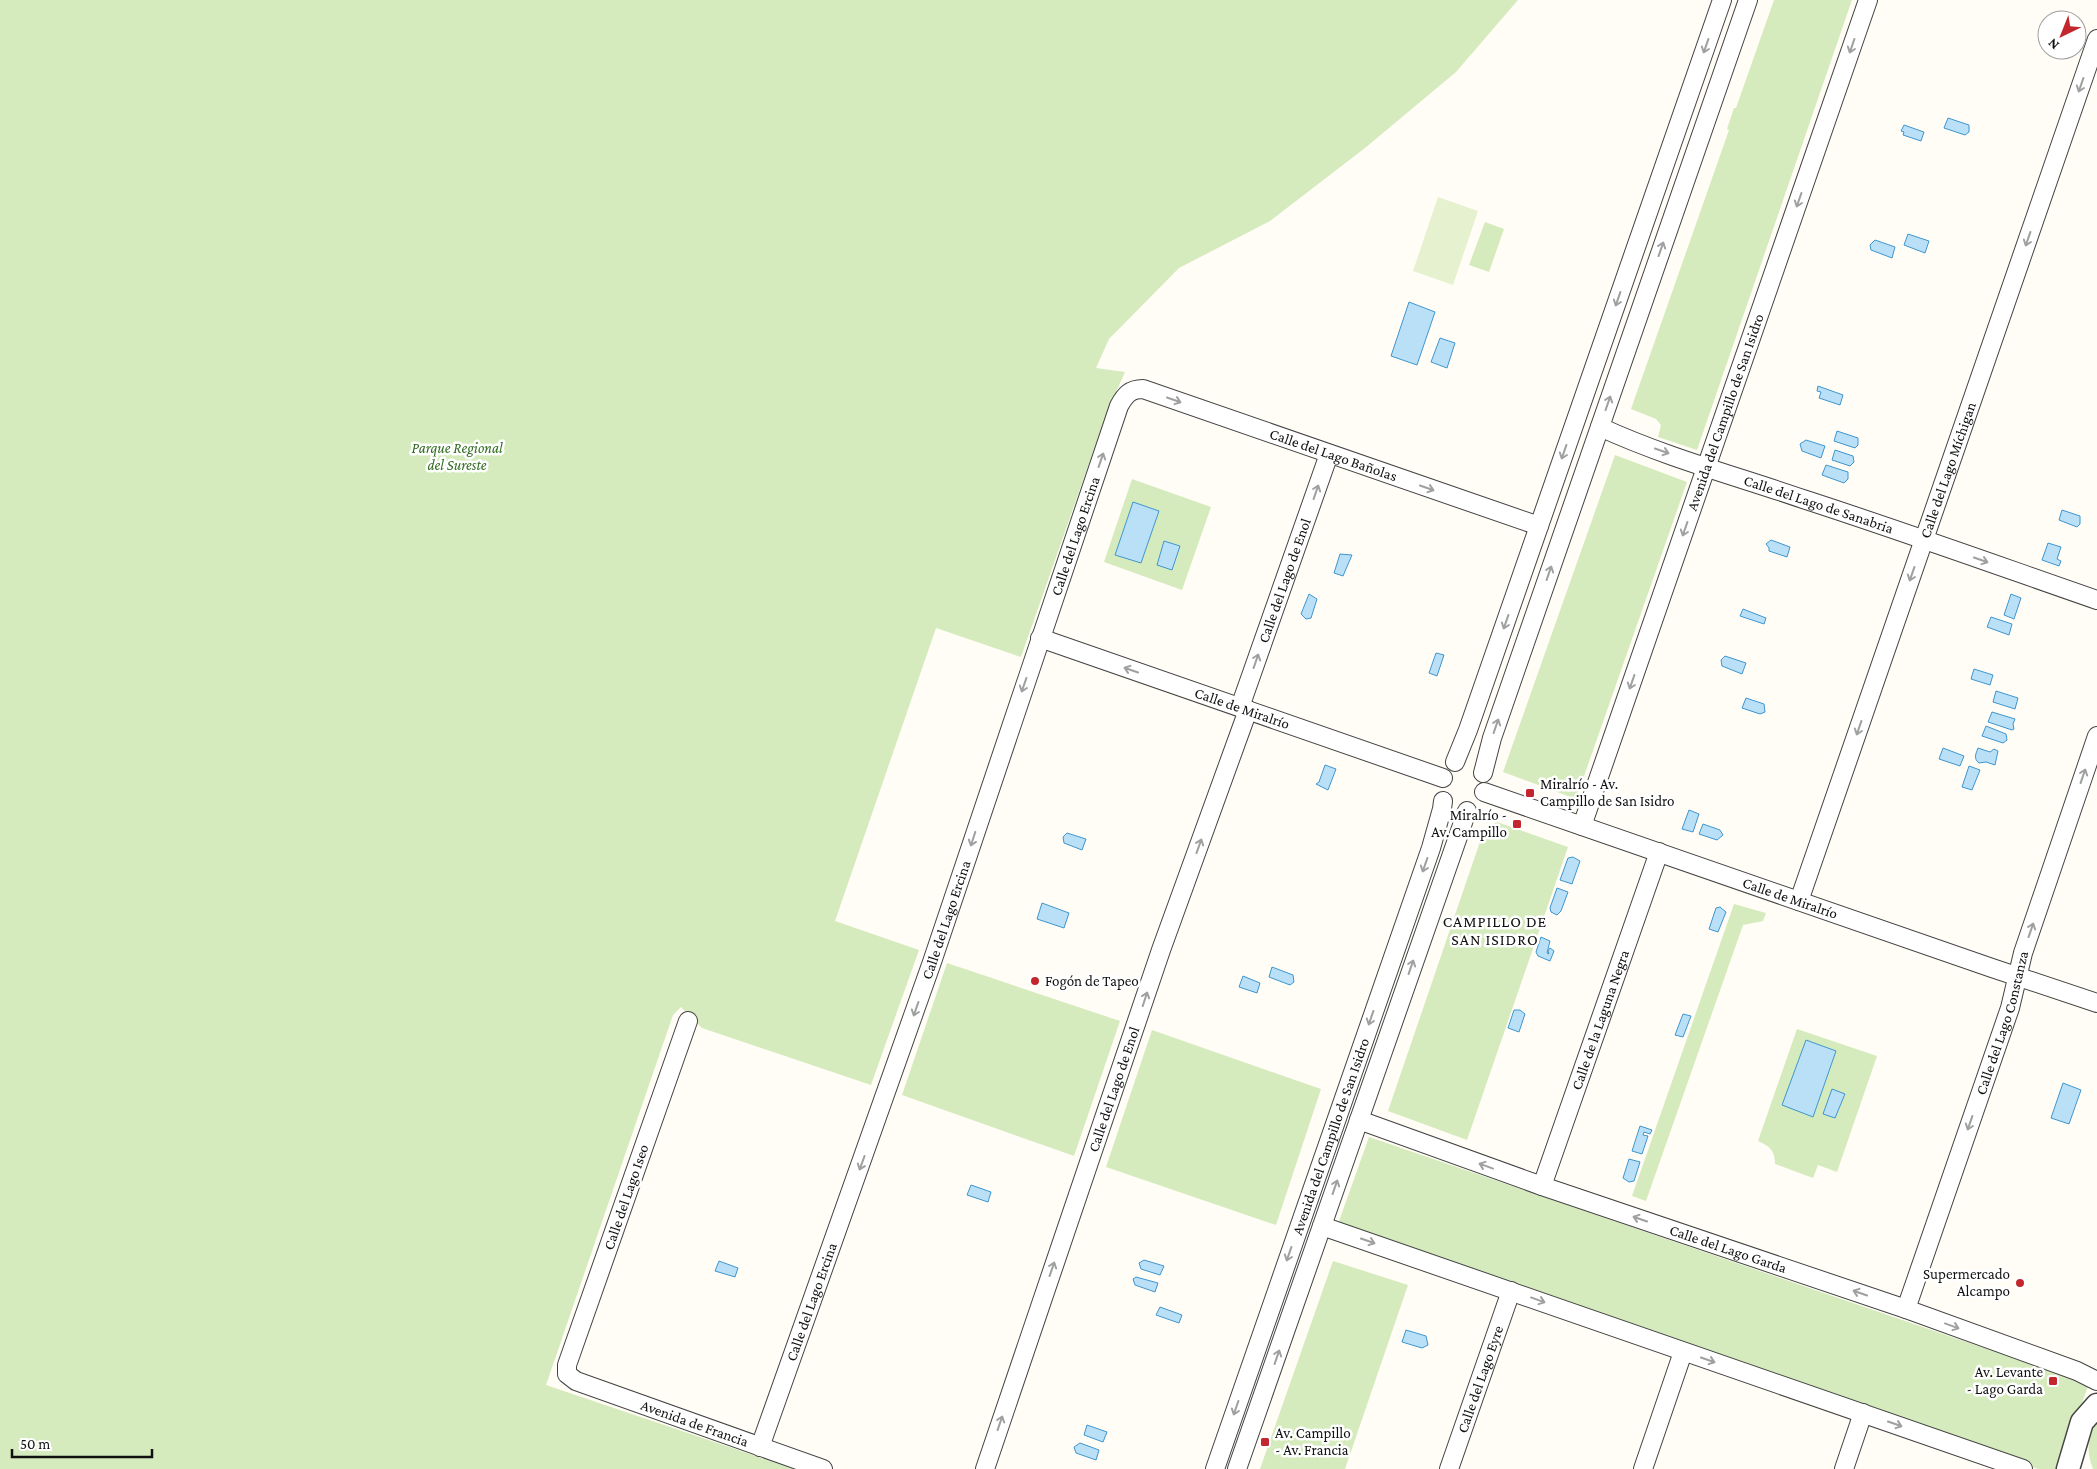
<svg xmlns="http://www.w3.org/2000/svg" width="2097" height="1469" viewBox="0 0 2097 1469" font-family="'Crimson Pro',serif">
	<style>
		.green { fill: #d5ebbd }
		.pitch { fill: #e6f2cf }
		.water { fill: #b9e0f7; stroke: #3f96cf }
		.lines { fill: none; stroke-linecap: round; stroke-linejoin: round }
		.minor-casing { stroke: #444; stroke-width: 20 }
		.tertiary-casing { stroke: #444; stroke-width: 25 }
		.minor { stroke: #fff; stroke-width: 18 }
		.tertiary { stroke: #fff; stroke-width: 22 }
		.oneway { stroke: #a0a0a0 }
		.poi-dot { fill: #c4262e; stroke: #fff; stroke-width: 2 }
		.labels { text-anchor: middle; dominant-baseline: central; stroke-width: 5; stroke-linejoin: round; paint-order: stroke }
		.street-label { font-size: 15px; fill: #111; stroke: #fff }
		.park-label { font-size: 15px; font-style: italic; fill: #2f6b1f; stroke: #fff }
		.poi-label { font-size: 15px; fill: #111; stroke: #fff; text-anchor: start }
		.neighbourhood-label { font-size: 16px; letter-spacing: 1px; fill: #111; stroke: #fff }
	</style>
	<rect width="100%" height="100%" fill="#fffdf5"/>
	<!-- green -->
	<g class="green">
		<polygon points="0,0 1518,0 1456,72 1365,148 1270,221 1179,268 1109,339 1096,368 1125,372 1107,412 1021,657 936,628 835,921 919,950 871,1085 702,1028 681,1007 673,1015 546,1385 794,1469 0,1469"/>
		<polygon points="1774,0 1852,0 1697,450 1658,437 1661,425 1656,419 1631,409 1729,130 1727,129 1734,108 1736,108"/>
		<polygon points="1485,222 1504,229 1489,272 1469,265"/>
		<polygon points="1615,455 1687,482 1576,799 1503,772"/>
		<polygon points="1132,479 1211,507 1182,590 1104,562"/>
		<polygon points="1497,822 1568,847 1467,1140 1388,1111 1484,830"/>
		<polygon points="1734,904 1766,913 1763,921 1743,925 1646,1201 1632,1196"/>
		<polygon points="947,963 1120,1021 1074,1156 902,1095"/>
		<path d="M 1797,1029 L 1877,1056 L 1837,1172 L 1818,1165 L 1813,1178 L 1775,1164 C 1775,1151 1770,1146 1758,1141 Z"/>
		<polygon points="1152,1030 1321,1089 1276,1225 1106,1167"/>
		<polygon points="1369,1137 2089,1384 2057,1469 2038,1469 1338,1224"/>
		<polygon points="1333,1261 1408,1285 1345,1469 1260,1469"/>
		<path d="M 2097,1421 L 2097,1469 L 2093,1469 C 2086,1451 2087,1437 2097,1421 Z"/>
	</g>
	<!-- pitch -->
	<polygon class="pitch" points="1438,197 1478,211 1453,285 1413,271"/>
	<!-- water -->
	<g class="water">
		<polygon points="1948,118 1969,125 1969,132 1965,135 1944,128"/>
		<polygon points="1904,125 1924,132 1921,141 1903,135 1904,132 1901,131"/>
		<polygon points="1908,234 1929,241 1925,253 1904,245"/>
		<polygon points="1875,240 1895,247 1892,258 1871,250 1870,245"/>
		<polygon points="1409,302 1435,312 1417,365 1391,356"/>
		<polygon points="1440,338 1455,343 1447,368 1431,362"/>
		<polygon points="1818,386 1843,395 1840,405 1819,398 1821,392 1817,391"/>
		<polygon points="1837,431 1858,438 1858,445 1855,448 1834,441"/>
		<polygon points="1806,440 1825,446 1821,458 1802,451 1800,444"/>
		<polygon points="1835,450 1853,456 1854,462 1850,466 1832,460"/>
		<polygon points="1826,465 1848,472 1848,479 1844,483 1822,475"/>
		<polygon points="1133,502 1159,511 1141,563 1115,555"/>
		<polygon points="2062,510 2080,516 2080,524 2077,527 2059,520"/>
		<polygon points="1771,540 1790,547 1787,557 1769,551 1769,548 1766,544"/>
		<polygon points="1164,541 1180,546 1172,570 1157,565"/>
		<polygon points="2048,543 2061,547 2057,559 2061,561 2059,566 2042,560"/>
		<polygon points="1340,554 1352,555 1343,576 1334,573"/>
		<polygon points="1309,594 1317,599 1311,618 1306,619 1301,614"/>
		<polygon points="2011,594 2021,598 2014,619 2004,615"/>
		<polygon points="1743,609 1766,618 1764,624 1740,616"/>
		<polygon points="1991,617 2012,624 2009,635 1987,627"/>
		<polygon points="1436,653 1444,655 1437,676 1429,673"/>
		<polygon points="1725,656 1746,663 1742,674 1722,666 1721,660"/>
		<polygon points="1974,669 1993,675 1990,685 1971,679"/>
		<polygon points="1996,691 2018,698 2015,709 1993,702"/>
		<polygon points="1746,698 1764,704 1765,712 1760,714 1742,708"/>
		<polygon points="1992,712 2015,719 2013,724 2014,729 2012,730 1988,722"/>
		<polygon points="1986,726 2006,734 2007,740 2003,743 1982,736"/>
		<polygon points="1943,748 1964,756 1960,766 1939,759"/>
		<path d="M 1978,748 L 1990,752 L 1994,749 L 1998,751 L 1995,765 L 1986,762 L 1979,763 C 1973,758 1976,754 1978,748 Z"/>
		<polygon points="1325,765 1336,769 1328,790 1316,784 1319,782"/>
		<polygon points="1969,766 1980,770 1972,790 1962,787"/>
		<polygon points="1689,810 1699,814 1693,832 1682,829"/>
		<polygon points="1703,824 1720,830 1723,835 1717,840 1699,834"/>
		<polygon points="1067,833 1086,839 1082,850 1064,843 1063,837"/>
		<polygon points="1573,857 1580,861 1572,884 1560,880 1568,858"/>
		<polygon points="1557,888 1568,892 1561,911 1557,915 1551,912 1550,908"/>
		<polygon points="1042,903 1069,913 1064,928 1037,919"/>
		<polygon points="1720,907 1726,912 1718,932 1709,929 1716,908"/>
		<polygon points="1541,937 1550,941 1547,953 1549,954 1548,951 1550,948 1554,951 1550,961 1538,956 1536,952"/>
		<polygon points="1272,967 1293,975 1294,982 1290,985 1269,977"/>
		<polygon points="1243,976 1260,983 1257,993 1239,987"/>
		<polygon points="1514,1010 1520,1010 1525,1014 1519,1032 1508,1028"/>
		<polygon points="1683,1014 1691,1016 1683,1037 1675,1035"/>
		<polygon points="1806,1040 1836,1051 1813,1117 1782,1105"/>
		<polygon points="2063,1083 2081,1090 2069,1124 2051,1118"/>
		<polygon points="1832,1089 1845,1094 1835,1118 1823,1114"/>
		<polygon points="1640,1126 1652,1130 1650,1134 1644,1132 1643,1135 1648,1136 1642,1154 1632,1151"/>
		<polygon points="1629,1159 1640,1162 1634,1181 1629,1182 1623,1178"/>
		<polygon points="971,1185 991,1192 988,1202 967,1195"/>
		<polygon points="1144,1260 1164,1266 1160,1275 1141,1269 1139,1263"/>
		<polygon points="719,1261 738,1268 735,1277 715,1271"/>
		<polygon points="1136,1277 1158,1283 1155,1292 1135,1285 1133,1279"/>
		<polygon points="1160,1307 1182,1315 1179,1323 1156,1315"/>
		<polygon points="1406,1330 1426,1336 1428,1345 1422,1348 1402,1342"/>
		<polygon points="1087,1425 1107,1432 1103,1442 1084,1435"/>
		<polygon points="1080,1443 1099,1450 1096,1460 1076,1453 1074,1447"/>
	</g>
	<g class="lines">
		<!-- minor casing -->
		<g class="minor-casing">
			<g id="minor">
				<path id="s1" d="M 1600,427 C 1665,457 1736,476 1803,499 C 1902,531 1999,566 2097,600"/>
				<path id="s2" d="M 1040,638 L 1443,778"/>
				<path id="s3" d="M 1240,707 L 1329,454"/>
				<polyline points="1455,762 1468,730 1722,0"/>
				<polyline points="1483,773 1492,738 1748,0"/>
				<path id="s4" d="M 1484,792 L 1992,968 L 2097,1003"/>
				<path id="s5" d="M 1582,826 L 1868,0"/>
				<path id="s6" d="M 1799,901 L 2097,39"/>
				<path id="s7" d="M 688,1021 L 567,1365 L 567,1374 L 576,1381 L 823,1469"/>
				<path id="s8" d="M 1359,1120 L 1542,1186 L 1906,1309 L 2077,1371 L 2097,1381"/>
				<path id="s9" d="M 1542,1186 L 1659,852"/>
				<polyline points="1322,1226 2023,1469"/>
				<path id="s10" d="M 1906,1309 L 2010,1008 L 2023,953 L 2097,736"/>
				<path id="s11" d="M 760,1447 L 932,962 L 1119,406 C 1125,395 1130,389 1143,389 L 1539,526"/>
				<path id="s12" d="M 985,1469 L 1161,950 L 1248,710"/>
				<path id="s13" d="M 1215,1469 L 1431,848 L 1442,809 L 1443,801"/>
				<polyline points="1237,1469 1467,811"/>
				<path id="s14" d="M 1449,1469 L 1511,1291"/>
				<polyline points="1643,1469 1683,1352"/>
				<polyline points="1844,1469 1863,1413"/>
			</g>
		</g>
		<!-- tertiary casing -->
		<g class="tertiary-casing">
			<polyline id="tertiary" points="2068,1469 2082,1422 2097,1405"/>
		</g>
		<!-- minor -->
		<use href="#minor" class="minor"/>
		<!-- tertiary -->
		<use href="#tertiary" class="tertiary"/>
	</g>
	<!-- one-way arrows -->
	<defs><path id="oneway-shaft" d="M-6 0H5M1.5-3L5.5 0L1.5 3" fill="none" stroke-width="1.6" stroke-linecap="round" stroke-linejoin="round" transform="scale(1.25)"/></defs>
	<g class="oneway">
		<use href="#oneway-shaft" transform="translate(1706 46) rotate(109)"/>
		<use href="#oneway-shaft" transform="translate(1852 46) rotate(109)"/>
		<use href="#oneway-shaft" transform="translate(2081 85) rotate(109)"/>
		<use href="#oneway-shaft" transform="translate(1799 200) rotate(109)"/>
		<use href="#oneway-shaft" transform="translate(2028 239) rotate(109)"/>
		<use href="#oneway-shaft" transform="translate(1661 249) rotate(-71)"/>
		<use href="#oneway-shaft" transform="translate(1618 299) rotate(109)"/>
		<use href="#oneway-shaft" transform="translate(1174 400) rotate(19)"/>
		<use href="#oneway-shaft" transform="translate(1608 403) rotate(-71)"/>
		<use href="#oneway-shaft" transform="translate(1662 451) rotate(19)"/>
		<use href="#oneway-shaft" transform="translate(1564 452) rotate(109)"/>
		<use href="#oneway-shaft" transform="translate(1101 460) rotate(-71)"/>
		<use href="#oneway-shaft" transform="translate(1427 488) rotate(19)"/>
		<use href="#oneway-shaft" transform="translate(1316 492) rotate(-71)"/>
		<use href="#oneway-shaft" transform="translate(1685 529) rotate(109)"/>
		<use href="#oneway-shaft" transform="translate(1981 560) rotate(19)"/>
		<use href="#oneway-shaft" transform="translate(1549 573) rotate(-71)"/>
		<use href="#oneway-shaft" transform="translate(1912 574) rotate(109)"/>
		<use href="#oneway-shaft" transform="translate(1506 622) rotate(109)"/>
		<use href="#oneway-shaft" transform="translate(1256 661) rotate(-71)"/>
		<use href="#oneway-shaft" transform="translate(1131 670) rotate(-161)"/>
		<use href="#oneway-shaft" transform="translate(1632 682) rotate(109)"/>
		<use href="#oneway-shaft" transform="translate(1024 685) rotate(109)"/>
		<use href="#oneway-shaft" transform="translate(1496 726) rotate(-71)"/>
		<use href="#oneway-shaft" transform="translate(1859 728) rotate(109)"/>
		<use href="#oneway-shaft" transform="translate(2083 776) rotate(-71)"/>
		<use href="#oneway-shaft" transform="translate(973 839) rotate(108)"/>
		<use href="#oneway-shaft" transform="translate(1199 846) rotate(-70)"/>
		<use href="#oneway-shaft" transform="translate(1425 865) rotate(109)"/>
		<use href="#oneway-shaft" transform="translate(2031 930) rotate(-71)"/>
		<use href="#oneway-shaft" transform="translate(1411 967) rotate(-71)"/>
		<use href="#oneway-shaft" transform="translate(1145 999) rotate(-72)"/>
		<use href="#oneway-shaft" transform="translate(916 1009) rotate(109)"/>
		<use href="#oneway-shaft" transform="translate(1371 1018) rotate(109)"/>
		<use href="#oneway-shaft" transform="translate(1970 1123) rotate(109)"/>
		<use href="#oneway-shaft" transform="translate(862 1163) rotate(110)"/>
		<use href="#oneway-shaft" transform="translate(1486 1166) rotate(-160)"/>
		<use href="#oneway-shaft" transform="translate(1335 1187) rotate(-71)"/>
		<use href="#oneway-shaft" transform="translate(1640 1219) rotate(-161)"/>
		<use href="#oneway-shaft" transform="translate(1368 1241) rotate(19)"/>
		<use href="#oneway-shaft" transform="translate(1289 1254) rotate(109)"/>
		<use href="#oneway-shaft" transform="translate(1052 1269) rotate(-71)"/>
		<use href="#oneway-shaft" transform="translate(1860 1293) rotate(-161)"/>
		<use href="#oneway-shaft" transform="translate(1538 1300) rotate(20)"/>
		<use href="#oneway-shaft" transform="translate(1952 1326) rotate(20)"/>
		<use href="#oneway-shaft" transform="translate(1277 1357) rotate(-71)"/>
		<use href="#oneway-shaft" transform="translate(1708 1360) rotate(19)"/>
		<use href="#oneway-shaft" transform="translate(1236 1408) rotate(109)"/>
		<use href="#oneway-shaft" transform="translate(1000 1423) rotate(-71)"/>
		<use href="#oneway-shaft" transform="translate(1895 1424) rotate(19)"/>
	</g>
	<!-- markers -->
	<g class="poi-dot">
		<rect x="1525" y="788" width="10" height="10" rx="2.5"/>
		<rect x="1512" y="819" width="10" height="10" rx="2.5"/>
		<circle cx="1035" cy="981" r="5"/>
		<circle cx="2020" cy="1283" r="5"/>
		<rect x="2048" y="1376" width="10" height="10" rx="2.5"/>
		<rect x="1260" y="1437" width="10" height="10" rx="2.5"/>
	</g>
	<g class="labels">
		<!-- street labels -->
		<g class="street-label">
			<text stroke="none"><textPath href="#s5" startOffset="438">Avenida del Campillo de San Isidro</textPath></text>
			<text stroke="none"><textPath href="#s11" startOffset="1334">Calle del Lago Bañolas</textPath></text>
			<text stroke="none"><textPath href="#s6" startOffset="456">Calle del Lago Míchigan</textPath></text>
			<text stroke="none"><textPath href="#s1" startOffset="232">Calle del Lago de Sanabria</textPath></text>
			<text stroke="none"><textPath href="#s11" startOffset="964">Calle del Lago Ercina</textPath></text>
			<text stroke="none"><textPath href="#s3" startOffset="134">Calle del Lago de Enol</textPath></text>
			<text stroke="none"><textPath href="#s2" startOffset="214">Calle de Miralrío</textPath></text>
			<text stroke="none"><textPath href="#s4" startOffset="324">Calle de Miralrío</textPath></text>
			<text stroke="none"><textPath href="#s11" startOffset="559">Calle del Lago Ercina</textPath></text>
			<text stroke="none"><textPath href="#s9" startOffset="176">Calle de la Laguna Negra</textPath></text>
			<text stroke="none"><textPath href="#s10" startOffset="302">Calle del Lago Constanza</textPath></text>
			<text stroke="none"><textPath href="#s12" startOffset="401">Calle del Lago de Enol</textPath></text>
			<text stroke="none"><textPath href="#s13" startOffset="352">Avenida del Campillo de San Isidro</textPath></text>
			<text transform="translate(626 1197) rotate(-71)">Calle del Lago Iseo</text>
			<text stroke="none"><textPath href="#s8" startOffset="391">Calle del Lago Garda</textPath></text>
			<text stroke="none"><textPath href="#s11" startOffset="154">Calle del Lago Ercina</textPath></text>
			<text stroke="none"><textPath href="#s14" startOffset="95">Calle del Lago Eyre</textPath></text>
			<text stroke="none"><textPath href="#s7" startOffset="511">Avenida de Francia</textPath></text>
		</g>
		<!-- park labels -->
		<g class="park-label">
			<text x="457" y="448">Parque Regional<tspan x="457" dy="17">del Sureste</tspan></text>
		</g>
		<!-- poi labels -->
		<g class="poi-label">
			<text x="1540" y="784">Miralrío - Av.<tspan x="1540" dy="17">Campillo de San Isidro</tspan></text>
			<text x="1507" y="815" text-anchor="end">Miralrío -<tspan x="1507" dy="17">Av. Campillo</tspan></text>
			<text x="1045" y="981">Fogón de Tapeo</text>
			<text x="2010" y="1274" text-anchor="end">Supermercado<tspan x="2010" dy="17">Alcampo</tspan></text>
			<text x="2043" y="1372" text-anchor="end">Av. Levante<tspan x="2043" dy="17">- Lago Garda</tspan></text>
			<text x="1275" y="1433">Av. Campillo<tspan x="1275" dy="17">- Av. Francia</tspan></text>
		</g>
		<!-- neighbourhood labels -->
		<g class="neighbourhood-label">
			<text x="1495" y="921">CAMPILLO DE<tspan x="1495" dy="18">SAN ISIDRO</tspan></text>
		</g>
	</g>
	<!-- north arrow -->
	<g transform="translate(2062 35) rotate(223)"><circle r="24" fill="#ffffff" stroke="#a0a0a0"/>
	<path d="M0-4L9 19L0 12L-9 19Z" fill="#c4262e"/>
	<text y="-8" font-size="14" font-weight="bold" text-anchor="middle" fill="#111111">N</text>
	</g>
	<!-- scale -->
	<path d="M12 1449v8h140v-8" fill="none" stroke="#111111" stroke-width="2.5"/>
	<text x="20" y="1449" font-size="15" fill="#111111" stroke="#ffffff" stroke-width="4" paint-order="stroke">50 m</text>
</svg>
